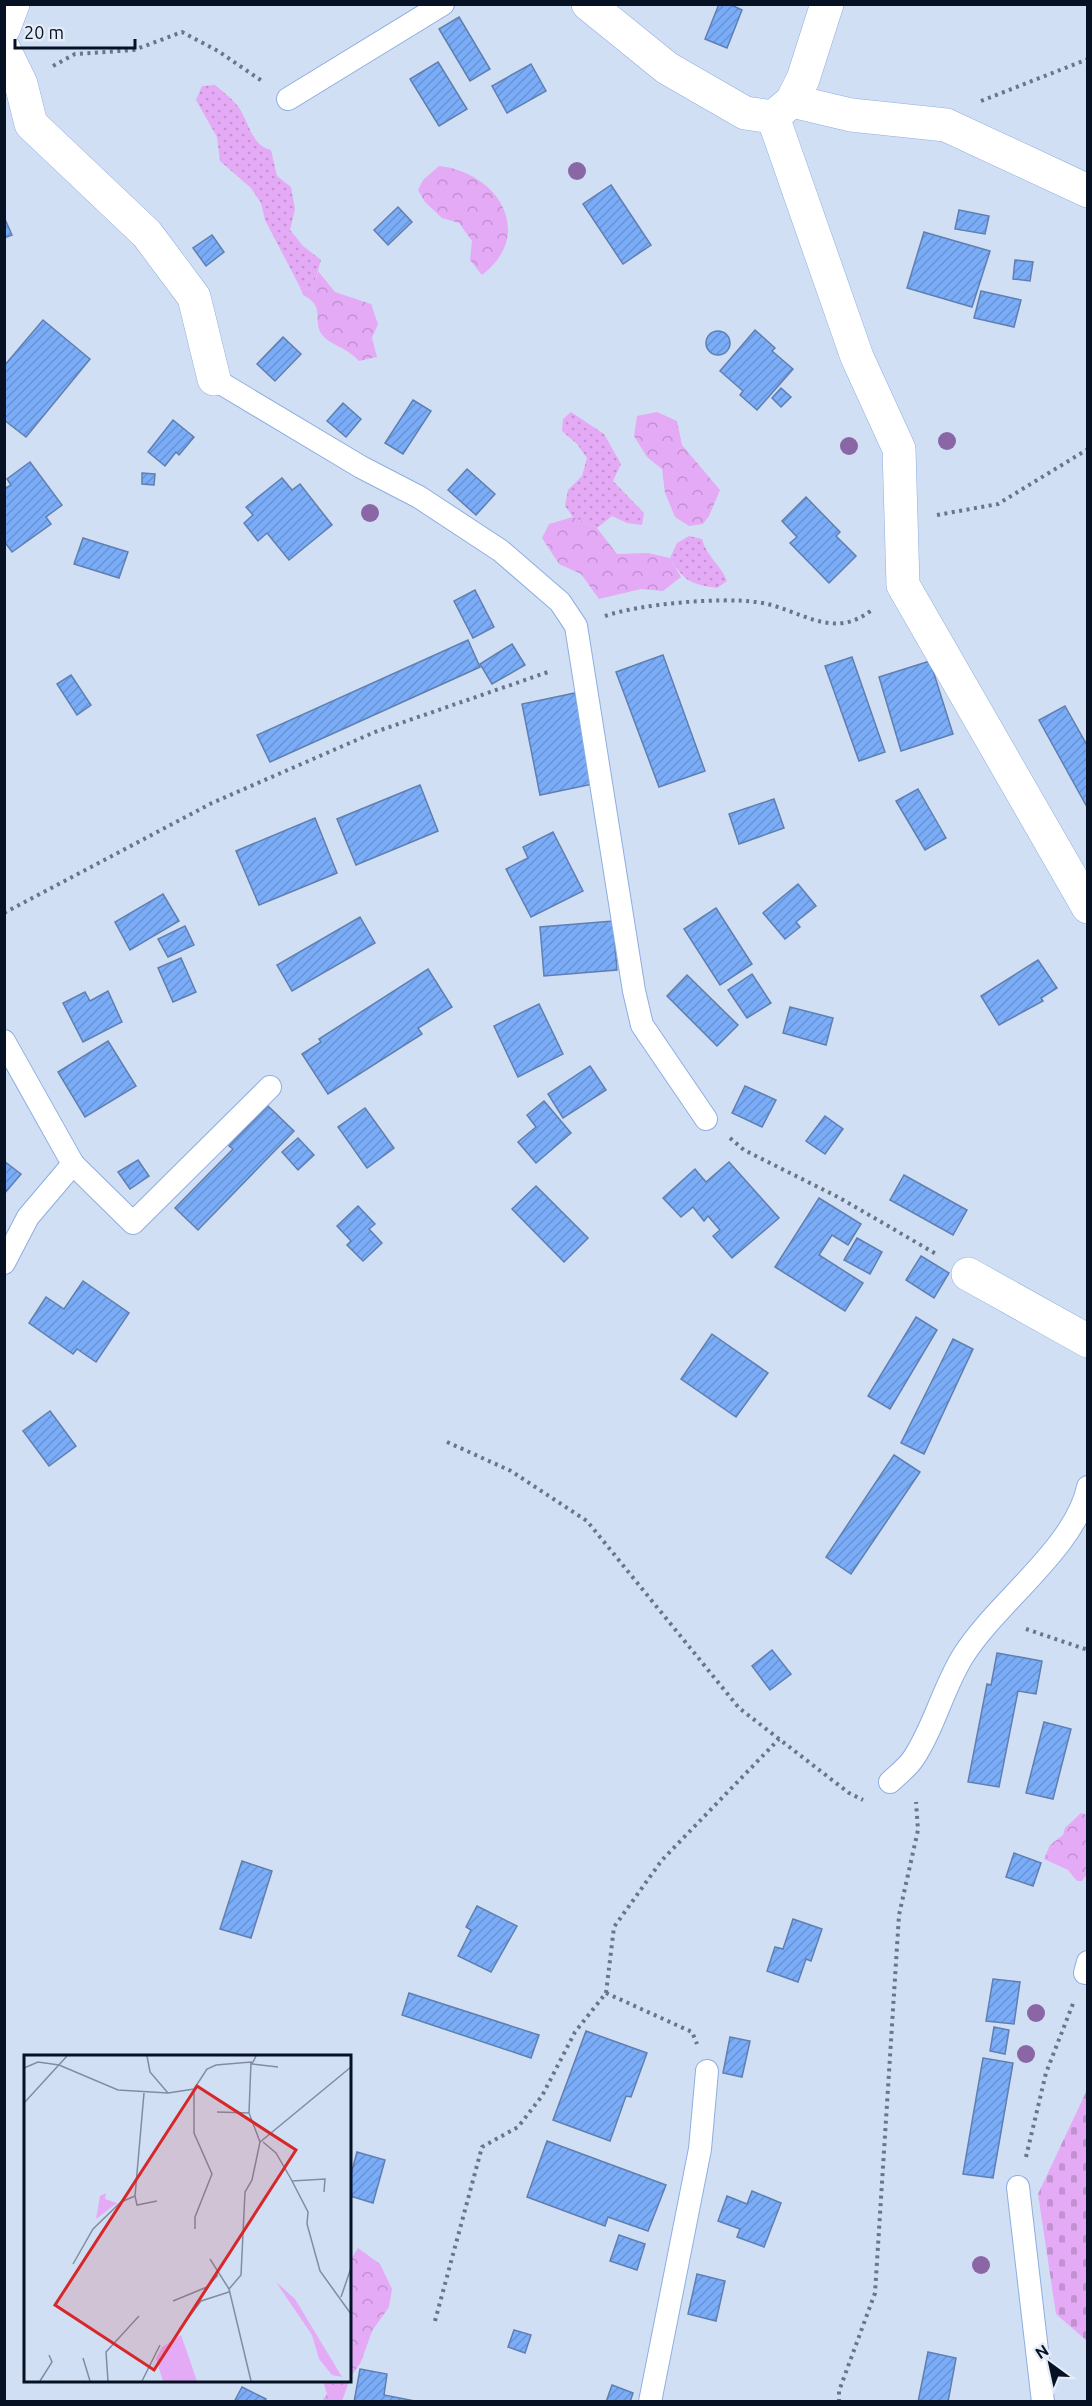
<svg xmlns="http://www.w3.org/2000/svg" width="1092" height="2406" viewBox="0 0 1092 2406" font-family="Ubuntu,sans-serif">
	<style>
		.grass { fill: url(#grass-dots) }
		.forest { fill: url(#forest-crowns) }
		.cemetery { fill: url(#cemetery-stones) }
		.building { fill: url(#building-hatch); stroke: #5f7fb0; stroke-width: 1.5 }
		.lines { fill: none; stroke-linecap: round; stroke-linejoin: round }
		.service-casing { stroke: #8daee2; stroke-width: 24 }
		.minor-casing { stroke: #8daee2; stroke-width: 34 }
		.path { stroke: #697589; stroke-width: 4; stroke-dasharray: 3 4.5; stroke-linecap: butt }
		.service { stroke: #fff; stroke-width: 22 }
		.minor { stroke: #fff; stroke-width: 33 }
		.tree { fill: #8b66a5 }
		.inset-road { fill: none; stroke: #808da1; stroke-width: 1.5 }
		.view { fill: #d62828; fill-opacity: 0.15; stroke: #d62828; stroke-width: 3 }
		.inset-edge { fill: none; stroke: #061123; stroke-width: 3 }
	</style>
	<defs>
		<pattern id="grass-dots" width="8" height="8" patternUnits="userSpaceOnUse" patternTransform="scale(1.5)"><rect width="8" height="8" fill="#e4aaf5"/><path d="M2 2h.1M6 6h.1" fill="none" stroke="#c291d2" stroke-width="1.8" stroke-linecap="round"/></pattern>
		<pattern id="forest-crowns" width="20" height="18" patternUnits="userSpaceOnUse" patternTransform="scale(1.5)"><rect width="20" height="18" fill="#e4aaf5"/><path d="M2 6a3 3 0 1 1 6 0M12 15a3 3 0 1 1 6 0" fill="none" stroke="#c291d2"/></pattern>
		<pattern id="cemetery-stones" width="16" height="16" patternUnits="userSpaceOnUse" patternTransform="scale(1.5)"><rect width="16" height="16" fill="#e4aaf5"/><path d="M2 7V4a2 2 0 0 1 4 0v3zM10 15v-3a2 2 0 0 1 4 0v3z" fill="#c291d2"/></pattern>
		<pattern id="building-hatch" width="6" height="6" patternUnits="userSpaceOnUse" patternTransform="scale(1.5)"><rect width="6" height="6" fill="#7aacf8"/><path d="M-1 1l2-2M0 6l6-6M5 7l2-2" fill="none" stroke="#6893d4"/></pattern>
	</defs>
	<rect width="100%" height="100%" fill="#d1dff5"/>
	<!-- grass -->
	<g class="grass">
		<path d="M 215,85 C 222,91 231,98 237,105 C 249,120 250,145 271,150 L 277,176 L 291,187 L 295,209 L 290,230 L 303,246 L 321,260 L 312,290 L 300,287 L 265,220 L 261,203 L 251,188 L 220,161 L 217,137 L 196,100 L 202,86 Z"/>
		<polygon points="571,412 604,434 621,464 613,481 644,513 642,525 627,523 612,516 597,528 573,517 565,506 568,490 582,476 587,458 577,444 562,431 563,419"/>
		<path d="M 689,536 L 702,539 C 708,559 719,562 727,581 L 717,588 C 690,584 684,581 670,558 L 677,543 Z"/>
	</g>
	<!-- forest -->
	<g class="forest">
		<path d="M 439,166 C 498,172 536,234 482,275 L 470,260 L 472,241 L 459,223 L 442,218 L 425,202 L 418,190 L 423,180 Z"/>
		<path d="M 318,271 L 335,292 L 371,304 L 378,324 L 372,338 L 377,357 L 359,361 C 348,348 331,345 323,336 C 311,321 327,307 303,295 L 300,287 L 312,290 Z"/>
		<polygon points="657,412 677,421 682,445 720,490 709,516 703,524 689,526 675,517 665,493 662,469 647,457 634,436 637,416"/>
		<polygon points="573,517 597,528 617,554 648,553 670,558 681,577 663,591 641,589 599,599 581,574 559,564 542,538 549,524"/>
		<polygon points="1081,1813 1087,1815 1087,1874 1082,1881 1077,1881 1068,1870 1044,1859 1050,1845 1063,1835 1065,1828"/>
		<polygon points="358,2248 380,2264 392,2289 389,2307 372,2331 361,2362 350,2378 350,2261"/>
		<polygon points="323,2381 349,2381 342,2401 322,2401 327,2394"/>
	</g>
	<!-- cemetery -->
	<polygon class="cemetery" points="1087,2090 1087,2341 1056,2314 1038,2194"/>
	<!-- building -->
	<g class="building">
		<polygon points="719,4 729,4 742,10 727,48 705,39"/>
		<polygon points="459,17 490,69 470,81 439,29"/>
		<polygon points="438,62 467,109 439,126 410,79"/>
		<polygon points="531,64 546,91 507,113 492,86"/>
		<polygon points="611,185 651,245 623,264 583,204"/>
		<polygon points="398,207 412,222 388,245 374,230"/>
		<polygon points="959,210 989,216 985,234 955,229"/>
		<polygon points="4,217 12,235 4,238"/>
		<polygon points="924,232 990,251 972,307 907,288"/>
		<polygon points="212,235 224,252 206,266 193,248"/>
		<polygon points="1015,260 1033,262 1030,281 1013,279"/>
		<polygon points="981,291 1021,300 1014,327 974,318"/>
		<polygon points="43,320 90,359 26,437 4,420 4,366"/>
		<polygon points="755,330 775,348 772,351 793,369 757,410 740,395 743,391 720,371"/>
		<circle cx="718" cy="343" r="12"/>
		<polygon points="283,337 301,354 275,381 257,364"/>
		<polygon points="781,388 791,397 781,407 772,398"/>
		<polygon points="413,400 431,411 403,454 385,443"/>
		<polygon points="343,403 361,419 346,437 327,421"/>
		<polygon points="173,420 194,437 179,455 176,452 165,466 148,452"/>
		<polygon points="30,462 62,505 46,517 51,524 12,552 4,541 4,489 11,485 7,479"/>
		<polygon points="467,469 495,494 476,515 448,490"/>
		<polygon points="142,473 155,474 154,485 142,484"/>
		<polygon points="282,478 292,490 300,484 332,525 289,560 267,533 258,541 244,523 253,515 246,507"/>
		<polygon points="806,497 840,532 836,536 856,556 829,583 790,543 797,537 782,521"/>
		<polygon points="83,538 128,552 119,578 74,564"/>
		<polygon points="475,590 494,627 473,638 454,601"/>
		<polygon points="468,640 480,667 270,762 257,735"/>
		<polygon points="512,644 525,665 492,684 480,664"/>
		<polygon points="663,655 705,771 659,787 616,672"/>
		<polygon points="852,657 885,752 859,761 825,666"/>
		<polygon points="930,661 953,734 901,751 879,677"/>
		<polygon points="71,675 91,705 77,715 57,684"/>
		<polygon points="575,693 593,784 540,795 522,704"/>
		<polygon points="1065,706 1088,747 1087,807 1039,720"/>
		<polygon points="420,785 438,831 356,865 337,819"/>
		<polygon points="918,789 946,838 925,850 896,801"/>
		<polygon points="774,799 784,828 739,844 729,814"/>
		<polygon points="315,818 337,873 259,905 236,851"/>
		<polygon points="553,832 583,891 531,917 506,869 528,858 523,847"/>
		<polygon points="798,884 816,906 796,922 800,927 785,939 763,913"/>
		<polygon points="163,894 179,921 130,950 115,922"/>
		<polygon points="716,908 752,964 720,985 684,929"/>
		<polygon points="360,917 375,943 292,991 277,965"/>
		<polygon points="613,921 617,970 544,976 540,927"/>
		<polygon points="185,926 194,945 168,957 158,939"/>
		<polygon points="181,958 196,992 173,1002 158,968"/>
		<polygon points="1038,960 1057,988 1041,998 1043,1001 999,1025 981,996"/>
		<polygon points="428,969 452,1007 418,1028 422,1034 328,1094 302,1054 321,1042 319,1039"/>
		<polygon points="752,974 771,1003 747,1018 728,990"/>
		<polygon points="687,975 738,1025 717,1046 667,996"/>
		<polygon points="108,991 122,1022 83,1042 63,1003 85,992 90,1001"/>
		<polygon points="539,1004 563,1054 518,1077 494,1026"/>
		<polygon points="790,1007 833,1018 826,1045 783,1033"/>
		<polygon points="108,1041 136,1086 85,1117 58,1072"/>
		<polygon points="590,1066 606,1090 563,1118 548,1094"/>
		<polygon points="745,1086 776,1100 762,1127 732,1113"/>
		<polygon points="544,1101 571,1133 536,1163 518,1142 536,1127 527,1115"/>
		<polygon points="268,1106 294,1131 198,1230 175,1208 233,1149 229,1146"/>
		<polygon points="365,1108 394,1148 367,1168 338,1127"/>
		<polygon points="825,1116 843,1129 825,1154 806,1141"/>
		<polygon points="298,1138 314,1155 298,1170 282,1152"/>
		<polygon points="138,1160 149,1176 130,1189 118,1172"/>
		<polygon points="4,1161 21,1174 4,1194"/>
		<polygon points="729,1162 779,1218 732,1258 713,1236 720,1230 708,1216 704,1221 693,1207 681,1217 663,1198 695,1169 706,1182"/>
		<polygon points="904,1175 967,1210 953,1235 890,1200"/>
		<polygon points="536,1186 588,1238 564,1262 512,1209"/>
		<polygon points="819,1198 861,1224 848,1245 832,1235 819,1255 863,1283 845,1311 775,1267"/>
		<polygon points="358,1206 375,1224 369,1229 382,1243 363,1261 347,1245 351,1241 337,1226"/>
		<polygon points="857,1238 882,1252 870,1274 844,1260"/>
		<polygon points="921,1256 949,1273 934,1298 906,1280"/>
		<polygon points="83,1281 129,1313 96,1362 77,1349 73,1354 29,1323 46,1297 64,1309"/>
		<polygon points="916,1317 937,1330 890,1409 868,1396"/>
		<polygon points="712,1334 768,1373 736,1417 681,1379"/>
		<polygon points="953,1339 973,1349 924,1454 901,1443"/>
		<polygon points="50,1411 76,1446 49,1466 23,1431"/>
		<polygon points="894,1455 920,1472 851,1574 826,1557"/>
		<polygon points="772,1650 791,1674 770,1690 752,1666"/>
		<polygon points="997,1653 1042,1661 1036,1694 1018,1691 999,1787 968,1782 987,1684 991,1685"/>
		<polygon points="1044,1722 1071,1729 1053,1799 1026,1793"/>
		<polygon points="1014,1853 1041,1863 1033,1886 1006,1877"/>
		<polygon points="242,1861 272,1871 251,1938 220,1929"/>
		<polygon points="477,1906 517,1926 491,1972 458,1956 471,1930 466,1927"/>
		<polygon points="793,1919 822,1929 811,1961 806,1959 798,1982 767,1971 775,1947 783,1949"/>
		<polygon points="993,1979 1020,1982 1014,2024 986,2021"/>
		<polygon points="409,1993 539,2035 531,2058 402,2015"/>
		<polygon points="994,2027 1009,2030 1005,2054 990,2051"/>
		<polygon points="586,2031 647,2053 631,2097 626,2096 610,2141 553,2120"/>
		<polygon points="730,2037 750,2041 742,2077 723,2073"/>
		<polygon points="983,2058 1013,2063 993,2178 963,2174"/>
		<polygon points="547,2141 666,2185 648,2231 608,2217 605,2226 527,2197"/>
		<polygon points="357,2152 385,2160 373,2203 350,2196 350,2178"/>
		<polygon points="752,2191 781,2203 764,2247 737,2237 740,2229 718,2221 727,2196 747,2204"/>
		<polygon points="619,2235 645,2244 637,2270 610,2261"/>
		<polygon points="697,2274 725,2281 716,2321 688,2314"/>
		<polygon points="514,2330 531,2335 525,2353 508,2347"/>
		<polygon points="928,2352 956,2358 948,2402 918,2402"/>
		<polygon points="360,2369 387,2374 384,2395 420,2402 354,2402"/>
		<polygon points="612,2385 633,2393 630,2402 606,2402"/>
		<polygon points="242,2387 266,2399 265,2402 234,2402"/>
	</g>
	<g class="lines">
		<!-- service casing -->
		<g class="service-casing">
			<g id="service">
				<polyline points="288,99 443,4"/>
				<polyline points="214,379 361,467 419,497 501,551 560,602 576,626 634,991 642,1025 706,1119"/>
				<polyline points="4,1041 73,1164 133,1223 270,1087"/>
				<polyline points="4,1263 28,1217 73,1164"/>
				<path d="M 890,1782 C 897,1775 907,1768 913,1759 C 934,1728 943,1688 963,1656 C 996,1603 1076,1547 1088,1487"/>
				<polyline points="1085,1973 1088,1962"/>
				<polyline points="1018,2187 1043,2402"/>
				<polyline points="650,2402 700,2149 707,2071"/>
			</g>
		</g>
		<!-- minor casing -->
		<g class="minor-casing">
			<g id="minor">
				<polyline points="588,4 667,68 745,113 773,117 792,101 803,79 827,4"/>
				<polyline points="4,28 13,4"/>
				<polyline points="4,49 21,84 31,124 147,234 194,297 214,379"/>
				<polyline points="792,101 851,115 946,125 1088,191"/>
				<polyline points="773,117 857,357 899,449 903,585 1088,907"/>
				<polyline points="968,1274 1088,1341"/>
			</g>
		</g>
		<!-- path -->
		<g class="path">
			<polyline points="53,66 75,54 134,50 182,32 218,51 262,81"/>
			<polyline points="981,101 1088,59"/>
			<polyline points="937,515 998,504 1088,449"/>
			<path d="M 605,616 C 639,604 721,597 756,602 C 799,607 831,643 873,609"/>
			<polyline points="4,913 212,803 375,732 551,671"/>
			<polyline points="730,1138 744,1150 838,1197 938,1255"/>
			<polyline points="447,1442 511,1471 587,1521 739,1708 849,1793 863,1800"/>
			<polyline points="1026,1629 1088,1650"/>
			<polyline points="606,1993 692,2032 697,2044"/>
			<polyline points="1026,2157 1046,2073 1074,2001"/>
			<polyline points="435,2321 482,2147 518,2127 542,2096 575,2032 606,1993 614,1927 662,1860 779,1739"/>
			<polyline points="839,2402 839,2391 875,2293 899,1915 918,1830 916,1802"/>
		</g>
		<!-- service -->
		<use href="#service" class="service"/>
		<!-- minor -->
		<use href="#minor" class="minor"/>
	</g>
	<!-- trees -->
	<g class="tree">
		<circle cx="577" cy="171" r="9"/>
		<circle cx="947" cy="441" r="9"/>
		<circle cx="849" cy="446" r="9"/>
		<circle cx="370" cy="513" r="9"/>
		<circle cx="1036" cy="2013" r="9"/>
		<circle cx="1026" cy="2054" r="9"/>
		<circle cx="981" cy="2265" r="9"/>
	</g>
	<!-- overview -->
	<g transform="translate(24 2055)">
		<rect width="327" height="327" fill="#d1dff5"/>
		<path d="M 252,227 L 271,244 L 318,322 L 308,320 L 295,304 L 288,280 Z" fill="#e4aaf5"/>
		<path d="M 82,138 L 81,144 L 93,148 L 72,164 L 76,141 Z" fill="#e4aaf5"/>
		<path d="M 157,280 L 173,326 L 139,326 L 132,304 L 138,292 Z" fill="#e4aaf5"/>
		<path class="inset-road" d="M 123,1 L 126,17 L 144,38M 232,1 L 228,9 L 254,12M 0,13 L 14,7 L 35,10 L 94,35 L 144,38 L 170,34 L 183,14 L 192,10 L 227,7 L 225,58 L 236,87 L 327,12M 170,34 L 170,78 L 188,119 L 171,162 L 171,174M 120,38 L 111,141 L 113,150 L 133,146M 0,48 L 43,1M 193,57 L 225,58M 239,87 L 252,98 L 267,124 L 284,157 L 283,169 L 296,216 L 327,259M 268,126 L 301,124 L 300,137M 186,204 L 205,234M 49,209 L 69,174 L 97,147 L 111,141M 317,242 L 327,213M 149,246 L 183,232 L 194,220M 155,275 L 177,246 L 205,237M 59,303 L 66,326M 16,326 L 28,307 L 25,300M 84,326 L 82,297 L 115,261M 118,326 L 136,290M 227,326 L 205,234 L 217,220 L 221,137 L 228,125 L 236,87"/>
		<path class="view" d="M 173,31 L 272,95 L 130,315 L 31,250 Z"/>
		<rect width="327" height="327" class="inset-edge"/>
	</g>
	<!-- border -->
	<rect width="1092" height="2406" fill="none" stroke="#061123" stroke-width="12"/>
	<!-- north arrow -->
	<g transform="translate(1050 2364) rotate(327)" stroke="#e5ecf7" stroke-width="4.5" paint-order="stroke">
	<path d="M0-4.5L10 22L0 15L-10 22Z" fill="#061123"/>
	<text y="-9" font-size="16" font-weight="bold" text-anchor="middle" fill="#061123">N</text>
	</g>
	<!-- scale -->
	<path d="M15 39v9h120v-9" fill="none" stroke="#061123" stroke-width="3"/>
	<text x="24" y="39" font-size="18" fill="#061123" stroke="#e5ecf7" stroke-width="4.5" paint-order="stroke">20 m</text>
</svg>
